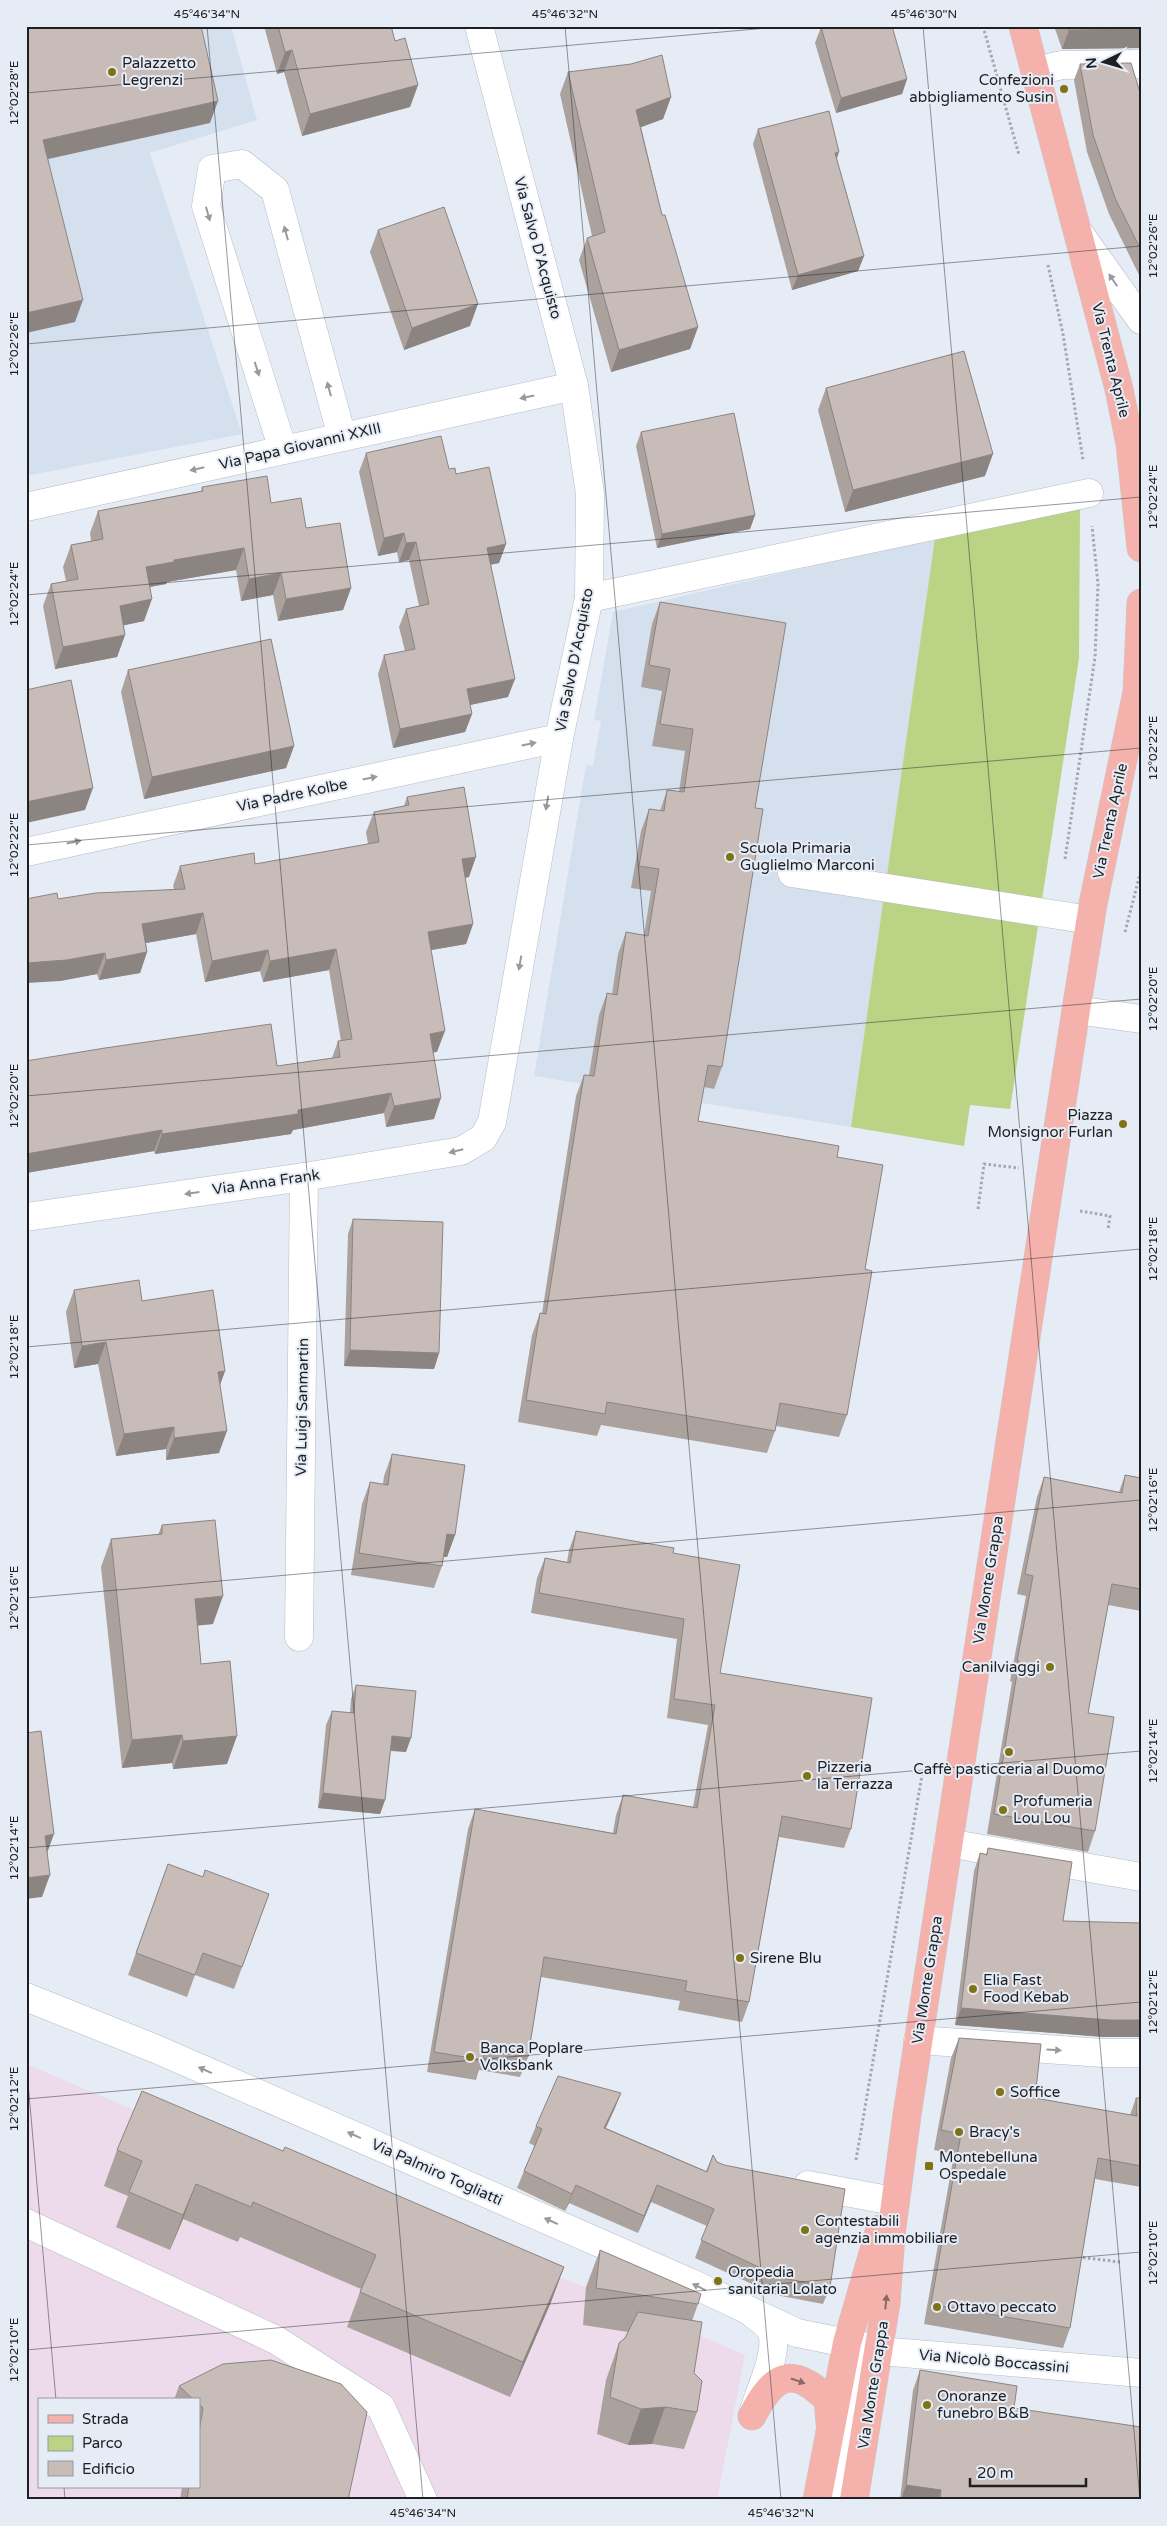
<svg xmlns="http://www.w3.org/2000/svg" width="1167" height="2526" viewBox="0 0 1167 2526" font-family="'Varela Round',sans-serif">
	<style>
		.built { fill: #d5e0ef }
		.medical { fill: #eddbec; fill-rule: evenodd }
		.green { fill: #bad384 }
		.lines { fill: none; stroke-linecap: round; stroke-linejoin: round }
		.minor-casing { stroke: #b5bbc4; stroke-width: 29 }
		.major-casing { stroke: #c9c9ca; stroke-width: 29 }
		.path { stroke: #a3a7af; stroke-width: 3; stroke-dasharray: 2.5 2.5; stroke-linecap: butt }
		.minor { stroke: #fff; stroke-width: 28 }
		.major { stroke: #f5b2ad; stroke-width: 28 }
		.wall { fill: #aba29e }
		.shaded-wall { fill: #8b8481 }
		.building { fill: #c7bcb8; stroke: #8b8481 }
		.oneway { fill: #999a9c }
		.oneway2 { fill: #896868 }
		.ticks { fill: none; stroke: #1d1f23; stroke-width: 1; stroke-opacity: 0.45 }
		.poi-dot { fill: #807315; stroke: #e6ecf5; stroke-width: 2 }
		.labels { text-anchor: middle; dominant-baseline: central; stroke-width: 4; stroke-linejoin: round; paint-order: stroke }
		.poi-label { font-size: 15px; fill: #1d1f23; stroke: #e6ecf5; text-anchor: start }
		.street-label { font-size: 15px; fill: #1d1f23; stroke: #e6ecf5 }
		.neatline { fill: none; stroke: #1d1f23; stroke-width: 2 }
		.ticks-label { font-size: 12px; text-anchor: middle; fill: #1d1f23 }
	</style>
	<rect width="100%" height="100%" fill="#e6ecf5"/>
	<!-- built -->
	<g class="built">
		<polygon points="26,26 231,26 257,120 150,153 242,434 26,476"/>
		<polygon points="935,538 851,1127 534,1076 586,765 593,766 601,721 594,720 613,612"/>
	</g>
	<!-- medical -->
	<path class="medical" d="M 26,2064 L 327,2192 L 586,2287 L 745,2355 L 717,2500 L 26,2500 ZM 39,2400 L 199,2400 L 199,2487 L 39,2487 Z"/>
	<!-- green -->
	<polygon class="green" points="1080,506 1079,658 1010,1109 970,1105 964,1146 851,1127 935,538"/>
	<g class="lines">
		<!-- minor casing -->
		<g class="minor-casing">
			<g id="minor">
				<polyline points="1035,71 1062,65 1141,64"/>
				<polyline points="1079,233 1141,320"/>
				<polyline points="283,450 206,206 212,169 242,164 275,190 342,437"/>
				<polyline points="26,507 574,386"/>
				<polyline points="589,598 1089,493"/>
				<polyline points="26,852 559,738"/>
				<polyline points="792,873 1090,920"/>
				<polyline points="1076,1010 1141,1019"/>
				<polyline points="26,1217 304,1177 461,1151 483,1138 492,1122 559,738 589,598 590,494 574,386 479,26"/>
				<polyline points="299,1637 304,1177"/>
				<polyline points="948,1843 1141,1877"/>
				<polyline points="26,1997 156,2049 689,2282 797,2333 892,2352 1141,2373"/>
				<polyline points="918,2040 1103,2053 1141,2053"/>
				<polyline points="808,2185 888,2200"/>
				<polyline points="26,2223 276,2340 381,2407 423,2500"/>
				<path d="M 753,2314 C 760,2319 772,2328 773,2337 C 776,2357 760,2391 754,2410"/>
				<polyline points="834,2500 858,2369 856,2354 847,2343"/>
			</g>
		</g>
		<!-- major casing -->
		<g class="major-casing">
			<g id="major">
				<polyline points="1023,26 1119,389 1130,444 1141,548"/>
				<path d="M 752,2416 C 773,2376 791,2363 828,2400 L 830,2423"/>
				<polyline points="817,2500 847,2343 880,2229"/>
				<polyline points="854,2500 886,2303 891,2235 907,2115 1076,1010 1093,904 1137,692 1141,603"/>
			</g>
		</g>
		<!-- path -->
		<g class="path">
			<polyline points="983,26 1019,155"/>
			<polyline points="1048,265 1063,334 1083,460"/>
			<polyline points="1065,859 1095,657 1098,584 1092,526"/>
			<polyline points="1125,932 1141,870"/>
			<polyline points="978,1209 984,1164 1019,1168"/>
			<polyline points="1080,1211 1110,1216 1108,1229"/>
			<polyline points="856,2160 922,1775"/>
			<polyline points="924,2237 943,2240"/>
			<polyline points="1078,2257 1120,2262"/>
		</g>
		<!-- minor -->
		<use href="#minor" class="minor"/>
		<!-- major -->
		<use href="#major" class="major"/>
	</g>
	<!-- wall -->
	<g class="wall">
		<polygon points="264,26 391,26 395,41 418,85 410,107 302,136 284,72 277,74"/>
		<polygon points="1054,26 1141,26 1141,48 1062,49"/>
		<polygon points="821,27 907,79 902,94 836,113 815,43"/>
		<polygon points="1080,64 1141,96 1141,279 1109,214 1087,152 1074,80"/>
		<polygon points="568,72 671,97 663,119 641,127 662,215 698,327 690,349 611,372 579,260 587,238 592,236 560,94"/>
		<polygon points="758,129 837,159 864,256 858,271 792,290 753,144"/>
		<polygon points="378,230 470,326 404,350 370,252"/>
		<polygon points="826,388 985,476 845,512 818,410"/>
		<polygon points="641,432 755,515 750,529 657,548 636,446"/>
		<polygon points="366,453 449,469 456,474 506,544 499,563 491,564 508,697 470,705 472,714 465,732 393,748 378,674 384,655 405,651 399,627 406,609 419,606 409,560 399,562 397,552 378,556 359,472"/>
		<polygon points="202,487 271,503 306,528 351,588 343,610 278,621 273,595 241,601 236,570 167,582 166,584 150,587 144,621 123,625 125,635 117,657 55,669 43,606 51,584 66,581 63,567 71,545 91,541 90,533 98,511 201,491"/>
		<polygon points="660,602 755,808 722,1067 714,1089 704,1087 698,1121 837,1157 865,1269 847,1415 839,1437 776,1426 775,1431 767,1453 601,1425 597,1436 518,1422 532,1335 540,1313 542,1313 576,1096 584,1075 589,1075 599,1015 607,993 612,994 618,954 626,932 644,935 651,891 631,888 641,831 649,809 660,811 667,790 679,792 685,751 652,746 662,691 641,687 652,624"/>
		<polygon points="128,670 294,746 286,768 144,799 121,692"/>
		<polygon points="407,797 469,877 465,878 473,924 466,944 431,950 437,1052 433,1052 434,1119 386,1127 384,1113 293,1130 291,1134 155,1154 154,1151 26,1173 26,1061 277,1066 332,1058 338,1041 341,1041 329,970 263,982 260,971 205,982 196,934 146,943 147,952 140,973 99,980 97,974 60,981 58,899 174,889 173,886 180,866 255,864 368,844 366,832 374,812 404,806"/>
		<polygon points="353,1219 439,1353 434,1369 344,1366 348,1234"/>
		<polygon points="74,1290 142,1301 225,1371 220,1385 219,1453 166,1460 166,1449 116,1456 98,1364 74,1368 66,1312"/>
		<polygon points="392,1454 455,1535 447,1557 443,1557 442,1566 434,1588 351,1575 362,1504 370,1482 383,1484 384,1476"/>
		<polygon points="1125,1475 1141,1478 1141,1611 1108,1605 1088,1713 1095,1831 1088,1852 987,1834 1012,1682 1010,1681 1026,1596 1017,1594 1037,1497 1044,1477 1119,1492"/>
		<polygon points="162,1525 213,1624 198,1625 201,1664 227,1764 173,1769 172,1763 122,1768 101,1567 111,1539 158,1535"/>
		<polygon points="576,1531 673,1553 720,1673 851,1829 844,1848 779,1837 749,2002 742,2022 678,2010 680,2001 541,1977 528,2057 520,2077 479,2070 476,2080 427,2072 468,1829 475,1809 613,1833 616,1815 623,1795 693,1807 708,1725 667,1718 677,1639 531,1613 537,1578 545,1558 567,1562 569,1550"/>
		<polygon points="356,1685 406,1752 390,1751 385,1800 380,1814 318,1808 326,1725 332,1711 350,1713 351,1699"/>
		<polygon points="988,1848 1063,1921 1141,2037 1104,2037 955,2025 974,1871 980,1853 986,1854"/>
		<polygon points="168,1864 202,1877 269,1894 234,1989 195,1975 187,1997 128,1975"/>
		<polygon points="959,2038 1035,2098 1130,2115 1136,2098 1141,2098 1141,2187 1095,2179 1070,2328 1063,2348 924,2324 954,2154 934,2150 951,2058"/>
		<polygon points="621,2093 614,2110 606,2128 706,2171 713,2155 717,2162 830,2287 823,2304 776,2295 695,2258 707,2226 651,2202 638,2233 569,2203 565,2211 517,2188 524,2171 535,2146 529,2143 536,2126"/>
		<polygon points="117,2150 283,2151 564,2267 551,2302 510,2397 347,2327 361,2289 240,2237 238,2242 183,2219 170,2250 116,2227 128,2196 104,2186"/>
		<polygon points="600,2250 698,2304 692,2321 694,2373 697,2412 684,2449 652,2444 628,2445 597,2434 606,2380 619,2343 625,2338 628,2332 583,2325 586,2287"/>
		<polygon points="920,2370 1014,2408 1141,2500 900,2500 913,2390"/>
		<polygon points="179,2386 348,2500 180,2500 182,2487 199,2487 199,2400 174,2400"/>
	</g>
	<!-- shaded-wall -->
	<g class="shaded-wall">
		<polygon points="1141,29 1141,48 1062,49 1069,30"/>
		<polygon points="292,50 284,72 277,74 285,52"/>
		<polygon points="907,79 902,94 836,113 841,98"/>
		<polygon points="418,85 410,107 302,136 310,114"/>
		<polygon points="671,97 663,119 628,132 636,110"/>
		<polygon points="218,101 210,123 35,162 43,140"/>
		<polygon points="839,152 834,167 835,153"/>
		<polygon points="864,256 858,271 792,290 798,275"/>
		<polygon points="83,300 75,322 26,333 26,313"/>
		<polygon points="478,304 470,326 404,350 412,328"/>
		<polygon points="698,327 690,349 611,372 619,350"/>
		<polygon points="993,454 985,476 845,512 853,490"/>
		<polygon points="755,515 750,529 657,548 662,534"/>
		<polygon points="404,533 397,552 378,556 384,538"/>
		<polygon points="416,542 409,560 399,562 406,543"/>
		<polygon points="506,544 499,563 481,567 487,548"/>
		<polygon points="244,548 236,570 167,582 166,584 138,589 146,567 174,560"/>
		<polygon points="281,573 273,595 241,601 249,579"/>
		<polygon points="351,588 343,610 278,621 286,599"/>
		<polygon points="152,599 144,621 112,628 120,606"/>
		<polygon points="125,635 117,657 55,669 63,647"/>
		<polygon points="515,679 508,697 460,707 467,689"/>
		<polygon points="472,714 465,732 393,748 400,729"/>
		<polygon points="294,746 286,768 144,799 152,777"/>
		<polygon points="93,788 85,810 26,823 26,802"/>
		<polygon points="476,857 469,877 454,880 462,859"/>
		<polygon points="203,913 196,934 135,945 142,924"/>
		<polygon points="473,924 466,944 420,952 428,932"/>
		<polygon points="336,949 329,970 263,982 270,961"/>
		<polygon points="268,950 260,971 205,982 212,961"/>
		<polygon points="147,952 140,973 99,980 106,960"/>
		<polygon points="105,953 97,974 60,981 26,983 26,963"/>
		<polygon points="445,1031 437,1052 423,1054 430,1034"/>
		<polygon points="391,1093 384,1113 293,1130 291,1134 155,1154 162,1134"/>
		<polygon points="441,1098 434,1119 386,1127 394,1106"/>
		<polygon points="162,1130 154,1151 26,1173 26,1154"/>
		<polygon points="106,1342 98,1364 74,1368 82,1346"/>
		<polygon points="350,1350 439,1353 434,1369 344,1366"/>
		<polygon points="225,1371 217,1393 218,1372"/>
		<polygon points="174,1427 166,1449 116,1456 124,1434"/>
		<polygon points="227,1431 219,1453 166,1460 174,1438"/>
		<polygon points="447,1534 455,1535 447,1557 439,1556"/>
		<polygon points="223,1596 213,1624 185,1627 195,1599"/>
		<polygon points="182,1735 172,1763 122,1768 132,1740"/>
		<polygon points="237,1736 227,1764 173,1769 183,1741"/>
		<polygon points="392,1736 411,1738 406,1752 387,1750"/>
		<polygon points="323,1793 385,1800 380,1814 318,1808"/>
		<polygon points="54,1834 46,1856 45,1836"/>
		<polygon points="50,1875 42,1897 26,1899 26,1878"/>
		<polygon points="961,2008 1141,2020 1141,2037 1104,2037 955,2025"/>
		<polygon points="621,2093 614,2110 597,2145 604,2128"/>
		<polygon points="196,2184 183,2219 170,2250 183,2215"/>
		<polygon points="576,2185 569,2203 565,2211 572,2194"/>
		<polygon points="657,2185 651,2202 638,2233 644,2216"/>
		<polygon points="564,2267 551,2302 510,2397 523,2362"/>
		<polygon points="665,2407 652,2444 628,2445 641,2409"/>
		<polygon points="906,2485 941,2490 938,2500 901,2500"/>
	</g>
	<!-- building -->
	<g class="building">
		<polygon points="26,26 201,26 218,101 43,140 83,300 26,313"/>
		<polygon points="278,26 391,26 395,41 405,38 418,85 310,114 292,50 285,52"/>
		<polygon points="825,26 892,26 907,79 841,98 821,27"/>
		<polygon points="1068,26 1141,26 1141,29 1069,30"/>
		<polygon points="662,55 671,97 636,110 662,215 665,215 698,327 619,350 587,238 605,232 568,72 631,64"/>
		<polygon points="1131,63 1141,96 1141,250 1115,198 1093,135 1080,64"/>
		<polygon points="829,111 839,152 835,153 864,256 798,275 758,129"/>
		<polygon points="444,207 478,304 412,328 378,230"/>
		<polygon points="964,351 993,454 853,490 826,388"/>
		<polygon points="734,413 755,515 662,534 641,432"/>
		<polygon points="441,436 449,469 455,468 456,474 489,467 506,544 487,548 515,679 467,689 472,714 400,729 384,655 415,649 406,609 429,604 416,542 406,543 404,533 384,538 366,453"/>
		<polygon points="267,476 271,503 301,498 306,528 340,523 351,588 286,599 281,573 249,579 244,548 174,560 174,562 146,567 152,599 120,606 125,635 63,647 51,584 78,579 71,545 103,539 98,511 203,491 202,487"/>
		<polygon points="660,602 786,623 755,808 763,809 722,1067 708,1065 698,1121 839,1146 837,1157 883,1165 865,1269 872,1271 847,1415 780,1403 775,1431 607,1402 605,1414 526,1400 540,1313 546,1314 584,1075 594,1076 607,993 617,995 626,932 648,936 659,869 639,866 649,809 664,811 667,790 684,792 693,729 660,724 670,669 649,665"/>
		<polygon points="271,639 294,746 152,777 128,670"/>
		<polygon points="71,680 93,788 26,802 26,690"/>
		<polygon points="464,787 476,857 462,859 473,924 428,932 445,1031 430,1034 441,1098 394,1106 391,1093 298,1110 298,1114 162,1134 162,1130 26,1154 26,1061 105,1048 271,1024 277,1066 340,1057 338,1041 352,1039 336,949 270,961 268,950 212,961 203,913 142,924 147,952 106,960 105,953 67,960 26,963 26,899 57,893 58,899 96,893 185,889 180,866 254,853 255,864 379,842 374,812 409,805 407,797"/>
		<polygon points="353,1219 443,1222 439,1353 350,1350"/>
		<polygon points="139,1280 142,1301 213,1290 225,1371 218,1372 227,1431 174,1438 174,1427 124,1434 106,1342 82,1346 74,1290"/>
		<polygon points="392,1454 465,1465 455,1535 447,1534 442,1566 359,1553 370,1482 388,1485"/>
		<polygon points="1125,1475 1141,1478 1141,1589 1112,1584 1088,1713 1114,1717 1095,1831 994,1814 1019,1661 1017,1661 1033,1576 1025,1574 1044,1477 1122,1493"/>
		<polygon points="215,1520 223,1596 195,1599 201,1664 230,1661 237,1736 183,1741 182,1735 132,1740 111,1539 162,1534 162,1525"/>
		<polygon points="576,1531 674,1548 673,1553 740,1565 720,1673 872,1698 851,1829 782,1816 749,2002 685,1991 687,1981 544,1957 528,2057 484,2050 483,2060 434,2052 475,1809 616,1834 623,1795 697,1808 715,1705 674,1699 684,1619 539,1593 545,1558 570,1563"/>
		<polygon points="356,1685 416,1691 411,1738 392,1736 385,1800 323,1793 332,1711 354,1713"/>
		<polygon points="41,1731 54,1834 45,1836 50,1875 26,1878 26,1733"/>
		<polygon points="988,1848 1072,1862 1063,1921 1141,1923 1141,2020 1110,2020 961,2008 980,1853 987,1855"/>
		<polygon points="168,1864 203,1877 205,1870 269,1894 242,1967 203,1953 195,1975 136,1953"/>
		<polygon points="959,2038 1041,2044 1035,2098 1137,2116 1136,2098 1141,2098 1141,2166 1098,2158 1070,2328 931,2304 961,2134 941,2130"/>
		<polygon points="558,2076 621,2093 604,2128 707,2172 713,2155 717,2162 724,2165 845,2189 830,2287 782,2278 701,2240 714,2209 657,2185 644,2216 576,2185 572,2194 524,2171 542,2129 536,2126"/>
		<polygon points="142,2091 283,2151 285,2147 564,2267 523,2362 360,2292 376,2255 253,2202 251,2207 196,2184 183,2215 129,2192 142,2161 117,2150"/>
		<polygon points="600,2250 701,2294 698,2304 596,2288"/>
		<polygon points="638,2312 702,2322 694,2373 702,2381 697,2412 665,2407 641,2409 610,2397 619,2343 625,2338"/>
		<polygon points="271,2360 341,2384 367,2412 348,2500 187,2500 189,2487 199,2487 199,2432 203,2408 199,2404 199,2400 194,2400 179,2386 223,2364"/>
		<polygon points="920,2370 1017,2386 1014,2408 1141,2427 1141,2500 940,2500 941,2490 906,2485"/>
	</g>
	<!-- one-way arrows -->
	<defs><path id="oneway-solid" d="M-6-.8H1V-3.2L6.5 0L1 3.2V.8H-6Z" transform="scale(1.25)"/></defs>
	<g class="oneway">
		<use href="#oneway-solid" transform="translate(208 214) rotate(74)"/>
		<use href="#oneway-solid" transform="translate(286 233) rotate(-105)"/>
		<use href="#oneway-solid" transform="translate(1113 280) rotate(-124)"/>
		<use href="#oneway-solid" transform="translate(257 369) rotate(72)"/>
		<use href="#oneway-solid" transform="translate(329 389) rotate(-105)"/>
		<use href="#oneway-solid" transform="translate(527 397) rotate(168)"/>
		<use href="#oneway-solid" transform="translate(197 469) rotate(167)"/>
		<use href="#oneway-solid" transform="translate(529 744) rotate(-12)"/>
		<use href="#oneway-solid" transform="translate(370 778) rotate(-12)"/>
		<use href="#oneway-solid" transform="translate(547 803) rotate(100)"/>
		<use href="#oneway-solid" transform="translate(74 842) rotate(-12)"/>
		<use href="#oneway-solid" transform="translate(520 963) rotate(100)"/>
		<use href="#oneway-solid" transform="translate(456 1151) rotate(166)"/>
		<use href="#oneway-solid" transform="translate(192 1193) rotate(172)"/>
		<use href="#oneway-solid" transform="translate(1054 2050) rotate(4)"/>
		<use href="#oneway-solid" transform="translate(205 2070) rotate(-156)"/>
		<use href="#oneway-solid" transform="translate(354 2135) rotate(-156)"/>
		<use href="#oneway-solid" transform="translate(551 2221) rotate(-156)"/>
		<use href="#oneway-solid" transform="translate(699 2287) rotate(-154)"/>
	</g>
	<g class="oneway2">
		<use href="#oneway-solid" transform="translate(886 2302) rotate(-84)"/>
		<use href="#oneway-solid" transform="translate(798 2381) rotate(19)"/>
	</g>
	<!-- ticks -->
	<path class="ticks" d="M 207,26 L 423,2500M 565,26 L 781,2500M 923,26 L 1140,2500M 26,93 L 790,26M 26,344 L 1141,246M 26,595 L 1141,497M 26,845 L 1141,748M 26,1096 L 1141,999M 26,1347 L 1141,1249M 26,1598 L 1141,1500M 26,1848 L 1141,1751M 26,2060 L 56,2400M 26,2099 L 1141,2002M 26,2350 L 1141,2252M 64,2487 L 65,2500"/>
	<!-- markers -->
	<g class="poi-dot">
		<circle cx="112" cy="72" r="5"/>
		<circle cx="1064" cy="89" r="5"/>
		<circle cx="730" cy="857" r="5"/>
		<circle cx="1123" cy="1124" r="5"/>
		<circle cx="1050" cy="1667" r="5"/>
		<circle cx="1009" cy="1752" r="5"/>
		<circle cx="807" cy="1776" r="5"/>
		<circle cx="1003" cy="1810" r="5"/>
		<circle cx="740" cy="1958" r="5"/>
		<circle cx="973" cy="1989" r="5"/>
		<circle cx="470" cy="2057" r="5"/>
		<circle cx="1000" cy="2092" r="5"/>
		<circle cx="959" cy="2132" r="5"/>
		<rect x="924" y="2161" width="10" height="10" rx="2.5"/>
		<circle cx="805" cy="2230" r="5"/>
		<circle cx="718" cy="2281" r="5"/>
		<circle cx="937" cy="2307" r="5"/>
		<circle cx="927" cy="2405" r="5"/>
	</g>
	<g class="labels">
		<!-- poi labels -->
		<g class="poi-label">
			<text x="122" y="63">Palazzetto<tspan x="122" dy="17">Legrenzi</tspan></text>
			<text x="1054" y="80" text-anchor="end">Confezioni<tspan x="1054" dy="17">abbigliamento Susin</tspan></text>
			<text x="740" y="848">Scuola Primaria<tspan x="740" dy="17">Guglielmo Marconi</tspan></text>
			<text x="1113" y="1115" text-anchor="end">Piazza<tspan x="1113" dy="17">Monsignor Furlan</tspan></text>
			<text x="1040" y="1667" text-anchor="end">Canilviaggi</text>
			<text x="817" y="1767">Pizzeria<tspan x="817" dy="17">la Terrazza</tspan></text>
			<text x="1009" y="1769" text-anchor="middle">Caffè pasticceria al Duomo</text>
			<text x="1013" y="1801">Profumeria<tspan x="1013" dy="17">Lou Lou</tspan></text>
			<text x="750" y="1958">Sirene Blu</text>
			<text x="983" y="1980">Elia Fast<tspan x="983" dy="17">Food Kebab</tspan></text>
			<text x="480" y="2048">Banca Poplare<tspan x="480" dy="17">Volksbank</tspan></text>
			<text x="1010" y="2092">Soffice</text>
			<text x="969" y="2132">Bracy's</text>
			<text x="939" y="2157">Montebelluna<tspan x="939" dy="17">Ospedale</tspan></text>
			<text x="815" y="2221">Contestabili<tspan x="815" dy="17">agenzia immobiliare</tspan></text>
			<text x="728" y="2272">Oropedia<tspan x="728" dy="17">sanitaria Lolato</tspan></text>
			<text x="947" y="2307">Ottavo peccato</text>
			<text x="937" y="2396">Onoranze<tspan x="937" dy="17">funebro B&amp;B</tspan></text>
		</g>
		<!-- street labels -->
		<g class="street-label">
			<text transform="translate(538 248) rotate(75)">Via Salvo D'Acquisto</text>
			<text transform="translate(1111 360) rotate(76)">Via Trenta Aprile</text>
			<text transform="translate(300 446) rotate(-13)">Via Papa Giovanni XXIII</text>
			<text transform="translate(574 660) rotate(-79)">Via Salvo D'Acquisto</text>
			<text transform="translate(292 795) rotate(-12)">Via Padre Kolbe</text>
			<text transform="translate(1110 821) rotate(-78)">Via Trenta Aprile</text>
			<text transform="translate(266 1182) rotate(-8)">Via Anna Frank</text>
			<text transform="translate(302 1407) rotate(-89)">Via Luigi Sanmartin</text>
			<text transform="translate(988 1580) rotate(-81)">Via Monte Grappa</text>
			<text transform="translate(927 1980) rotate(-81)">Via Monte Grappa</text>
			<text transform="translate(437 2172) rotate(24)">Via Palmiro Togliatti</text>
			<text transform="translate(994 2361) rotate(5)">Via Nicolò Boccassini</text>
			<text transform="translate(873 2385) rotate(-81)">Via Monte Grappa</text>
		</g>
	</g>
	<!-- border -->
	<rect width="1167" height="2526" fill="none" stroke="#e6ecf5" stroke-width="55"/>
	<!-- legend -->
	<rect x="38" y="2398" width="162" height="90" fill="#e6ecf5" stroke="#969aa1"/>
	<rect x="48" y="2415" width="25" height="8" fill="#f5b2ad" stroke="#969aa1"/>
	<text x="82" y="2424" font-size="15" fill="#1d1f23">Strada</text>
	<rect x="48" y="2436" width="25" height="15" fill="#bad384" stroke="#969aa1"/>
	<text x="82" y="2448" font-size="15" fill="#1d1f23">Parco</text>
	<rect x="48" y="2461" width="25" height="15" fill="#c7bcb8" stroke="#969aa1"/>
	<text x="82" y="2474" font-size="15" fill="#1d1f23">Edificio</text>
	<!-- north arrow -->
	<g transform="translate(1104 62) rotate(265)" stroke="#e6ecf5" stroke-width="4" paint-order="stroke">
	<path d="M0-4L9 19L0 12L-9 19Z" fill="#1d1f23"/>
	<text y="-8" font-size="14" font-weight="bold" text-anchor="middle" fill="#1d1f23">N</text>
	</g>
	<!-- scale -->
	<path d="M970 2478v8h116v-8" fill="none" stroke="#1d1f23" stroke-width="2.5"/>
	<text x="977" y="2478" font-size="15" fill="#1d1f23" stroke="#e6ecf5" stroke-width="4" paint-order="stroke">20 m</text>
	<rect x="28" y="28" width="1112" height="2470" class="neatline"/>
	<g class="ticks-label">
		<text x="207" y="18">45°46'34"N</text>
		<text x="565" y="18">45°46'32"N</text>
		<text x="924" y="18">45°46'30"N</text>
		<text transform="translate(14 93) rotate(-90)" y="4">12°02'28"E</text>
		<text transform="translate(1153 246) rotate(-90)" y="4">12°02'26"E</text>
		<text transform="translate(14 344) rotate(-90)" y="4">12°02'26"E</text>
		<text transform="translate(1153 497) rotate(-90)" y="4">12°02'24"E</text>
		<text transform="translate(14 594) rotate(-90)" y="4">12°02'24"E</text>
		<text transform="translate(1153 748) rotate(-90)" y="4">12°02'22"E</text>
		<text transform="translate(14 845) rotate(-90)" y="4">12°02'22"E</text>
		<text transform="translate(1153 999) rotate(-90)" y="4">12°02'20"E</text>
		<text transform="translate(14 1096) rotate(-90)" y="4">12°02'20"E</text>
		<text transform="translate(1153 1249) rotate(-90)" y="4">12°02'18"E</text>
		<text transform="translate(14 1347) rotate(-90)" y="4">12°02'18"E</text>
		<text transform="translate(1153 1500) rotate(-90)" y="4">12°02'16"E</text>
		<text transform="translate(14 1598) rotate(-90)" y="4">12°02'16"E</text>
		<text transform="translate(1153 1751) rotate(-90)" y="4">12°02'14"E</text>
		<text transform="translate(14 1848) rotate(-90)" y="4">12°02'14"E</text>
		<text transform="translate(1153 2002) rotate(-90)" y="4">12°02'12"E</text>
		<text transform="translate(14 2099) rotate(-90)" y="4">12°02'12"E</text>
		<text transform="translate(1153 2253) rotate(-90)" y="4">12°02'10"E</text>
		<text transform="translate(14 2350) rotate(-90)" y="4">12°02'10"E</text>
		<text x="423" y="2517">45°46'34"N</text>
		<text x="781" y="2517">45°46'32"N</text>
	</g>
</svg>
